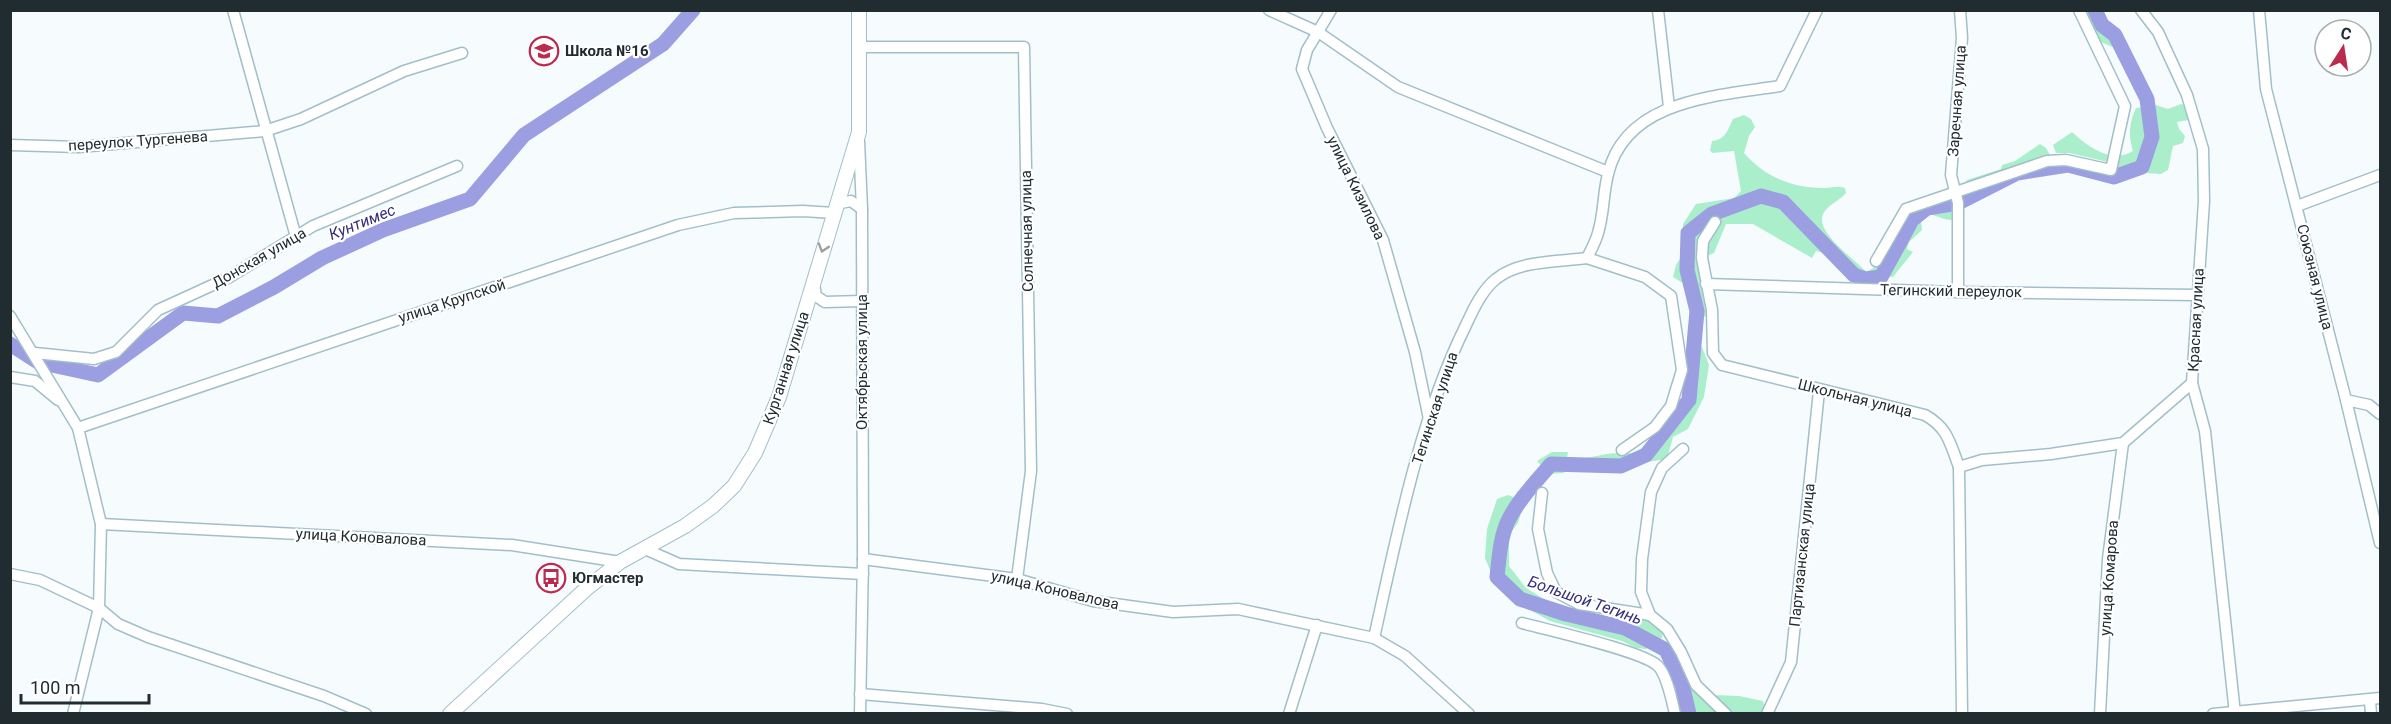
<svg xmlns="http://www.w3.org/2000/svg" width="2391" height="724" viewBox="0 0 2391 724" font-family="Roboto,sans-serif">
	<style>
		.green { fill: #abeecb }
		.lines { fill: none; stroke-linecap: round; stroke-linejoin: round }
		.river { stroke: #9b9ee0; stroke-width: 15 }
		.minor-casing { stroke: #a2bfc9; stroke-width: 13 }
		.major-casing { stroke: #a2bfc9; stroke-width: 16 }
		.minor { stroke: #fff; stroke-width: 10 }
		.major { stroke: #fff; stroke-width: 14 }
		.oneway { stroke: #9ba0a2 }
		.labels { text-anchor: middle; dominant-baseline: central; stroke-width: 4.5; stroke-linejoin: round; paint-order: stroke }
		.poi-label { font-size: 15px; font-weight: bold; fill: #212c30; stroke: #fff; text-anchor: start }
		.street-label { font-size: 15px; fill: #212c30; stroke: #fff }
		.water-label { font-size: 16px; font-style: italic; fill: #342e7a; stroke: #fff }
	</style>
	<rect width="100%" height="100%" fill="#f6fcfe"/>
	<!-- green -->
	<g class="green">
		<polygon points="2086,11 2102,11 2112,28 2116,43 2112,47 2099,41"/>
		<path d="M 2181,104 L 2187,106 L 2189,120 L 2177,122 L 2179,129 L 2185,136 L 2183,143 L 2173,146 L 2168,170 L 2161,174 L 2146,173 L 2123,180 L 2108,166 L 2108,162 L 2069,153 L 2056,153 L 2053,145 L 2072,132 C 2088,147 2112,164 2133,151 C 2128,136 2129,122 2136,108 L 2156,105 L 2168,109 Z"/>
		<path d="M 1744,115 L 1751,119 L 1755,127 L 1749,136 L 1744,153 C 1765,177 1790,187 1822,188 C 1830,188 1837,185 1845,188 L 1846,193 C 1840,200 1831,203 1825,211 C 1810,230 1856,259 1866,272 C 1901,255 1890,227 1912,210 C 1921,203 1941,202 1952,198 L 1954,220 C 1943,221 1937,214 1925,214 L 1921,221 L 1922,230 L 1909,242 L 1907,249 L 1913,252 L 1893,277 L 1870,275 L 1866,272 L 1858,281 L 1852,280 C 1846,268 1829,253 1816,251 L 1812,258 L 1753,224 L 1726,224 L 1714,253 L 1702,258 L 1709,316 L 1701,317 L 1691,307 L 1686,285 L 1673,277 L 1676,265 L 1683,254 L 1683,224 L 1696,204 L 1734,198 L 1741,191 L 1734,151 L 1712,153 L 1710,150 L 1712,141 C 1725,140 1728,130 1733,119 Z"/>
		<polygon points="2040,144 2046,148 2050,155 2047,161 1995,182 1986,193 1966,202 1961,195 1967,180 2001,169 2002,165 2015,161"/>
		<path d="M 1692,339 L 1702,347 L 1709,365 L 1704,397 L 1688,429 L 1673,437 L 1667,459 L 1621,466 L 1583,464 L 1563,473 L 1549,474 L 1537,461 L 1552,452 L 1568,452 L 1567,458 C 1581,461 1593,456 1607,454 C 1616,452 1627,455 1635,452 C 1672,434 1697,383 1687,343 Z"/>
		<polygon points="1508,495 1516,498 1523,507 1518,523 1509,535 1509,566 1526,588 1557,607 1562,616 1584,625 1599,626 1619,618 1629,617 1643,618 1663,630 1662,638 1646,649 1636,648 1622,641 1550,621 1510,599 1495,582 1485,558 1487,529 1497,499"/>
		<polygon points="1678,653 1692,683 1713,695 1739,696 1763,701 1765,709 1762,713 1684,713 1681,694 1668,666 1665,654"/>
	</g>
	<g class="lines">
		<!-- river -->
		<g class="river">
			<polyline points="10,344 38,362 98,375 183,313 218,316 274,287 322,258 383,230 470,199 524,135 663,44 693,10"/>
			<path d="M 1689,714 L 1682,684 L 1666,650 L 1625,628 L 1566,614 L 1520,599 L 1497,577 C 1499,559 1500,538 1508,521 C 1518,500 1536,482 1551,464 L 1621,466 L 1646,455 L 1689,400 L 1697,311 L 1687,270 L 1688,233 L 1712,214 L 1761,196 L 1783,202 L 1854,275 L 1866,279 L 1881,277 L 1912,220 L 1927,208 L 1958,203 L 2017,173 L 2068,165 L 2114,177 L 2142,167 L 2152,137 L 2147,99 L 2115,35 L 2102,25 L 2095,10"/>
		</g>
		<!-- minor casing -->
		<g class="minor-casing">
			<g id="minor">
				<polyline points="233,10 296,237"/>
				<polyline points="1269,10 1318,32 1398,87 1608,172"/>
				<polyline points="1331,10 1307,50 1302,69 1327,128 1383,240 1415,352 1429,419"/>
				<polyline points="1658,10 1669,107"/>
				<polyline points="2141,10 2158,32 2187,95 2203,149 2204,201 2192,383 2205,431 2235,714"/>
				<polyline points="2259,10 2266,89 2346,400 2380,543"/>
				<polyline points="859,47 1024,47 1031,471 1017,579"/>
				<polyline points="859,141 862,209 863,559 860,714"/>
				<polyline points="10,145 79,147 265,131 301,119 404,71 462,53"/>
				<polyline points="836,204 851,201 862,209"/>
				<polyline points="2297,206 2380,175"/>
				<path d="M 1715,222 L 1703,241 L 1702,258 L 1712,310 L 1713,353 L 1722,365 L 1925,415 C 1948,428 1950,443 1959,467 L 1982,460 L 2051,454 L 2123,443 L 2192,383"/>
				<polyline points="1587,258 1645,277 1671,296 1682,370 1671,406 1655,427 1622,450"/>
				<polyline points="1876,261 1906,209 2047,161 2066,160 2111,170 2125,106 2079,10"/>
				<polyline points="814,284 816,296 825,302 862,301"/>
				<polyline points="1706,284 1958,292 2197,295"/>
				<polyline points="1958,292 1958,203 1951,175 1962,38 1960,10"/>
				<polyline points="10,316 78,428 101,524 99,608 73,714"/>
				<polyline points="35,353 94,359 116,352 158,310 228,278 313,226 457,166"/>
				<polyline points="10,377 35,381 58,400"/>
				<polyline points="2346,400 2369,405 2380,414"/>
				<polyline points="78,428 678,225 734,213 803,211 834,213"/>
				<polyline points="1683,449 1662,468 1651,492 1642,559 1641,592 1650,615 1667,629 1681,652 1696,685 1726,714"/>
				<polyline points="1959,467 1962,714"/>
				<polyline points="1542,493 1538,529 1547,573 1556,592 1579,604 1650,615"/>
				<polyline points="101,524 512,545 620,562"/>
				<polyline points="645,549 679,564 863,574"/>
				<polyline points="863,559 1017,579 1093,601 1173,612 1238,609 1374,638 1405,656 1469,714"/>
				<polyline points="10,574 40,580 99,608 118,624 148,637 324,696 366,714"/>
				<path d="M 1522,623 C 1547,630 1643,651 1658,666 C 1667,675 1672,701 1675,714"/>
				<path d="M 1374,638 C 1397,535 1419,420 1466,325 C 1473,310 1482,290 1496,279 C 1519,260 1558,262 1587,258 C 1591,250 1596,241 1598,233 C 1604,214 1603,193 1608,174 C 1626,99 1717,96 1780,86 L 1817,10"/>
				<polyline points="860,694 1042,709 1067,714"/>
				<polyline points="2370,701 2371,714"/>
				<polyline points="1289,714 1317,625"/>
				<polyline points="1767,714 1791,662 1819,391"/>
				<polyline points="2100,714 2108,559 2123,443"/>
				<polyline points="2213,714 2380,698"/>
			</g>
		</g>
		<!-- major casing -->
		<g class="major-casing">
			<polyline id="major" points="450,714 586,589 620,562 685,526 713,506 734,486 755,453 779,397 859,132 859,10"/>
		</g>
		<!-- minor -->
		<use href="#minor" class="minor"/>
		<!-- major -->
		<use href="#major" class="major"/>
	</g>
	<!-- one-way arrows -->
	<defs><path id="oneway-chevron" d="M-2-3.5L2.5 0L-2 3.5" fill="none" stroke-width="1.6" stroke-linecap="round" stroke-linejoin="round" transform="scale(1.5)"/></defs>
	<use class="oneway" href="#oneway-chevron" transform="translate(823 248) rotate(107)"/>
	<!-- icons -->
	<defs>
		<g id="school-ring" transform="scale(1.5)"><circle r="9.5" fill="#fff" stroke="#bc2b4f" stroke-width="1.5"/><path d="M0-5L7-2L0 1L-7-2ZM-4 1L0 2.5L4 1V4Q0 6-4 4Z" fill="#bc2b4f"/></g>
		<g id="bus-ring" transform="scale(1.5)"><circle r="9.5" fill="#fff" stroke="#bc2b4f" stroke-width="1.5"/><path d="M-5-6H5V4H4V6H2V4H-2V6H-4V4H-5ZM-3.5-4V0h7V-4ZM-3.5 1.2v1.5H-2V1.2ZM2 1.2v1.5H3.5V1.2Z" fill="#bc2b4f"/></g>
	</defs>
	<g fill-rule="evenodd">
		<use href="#school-ring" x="544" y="51"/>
		<use href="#bus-ring" x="551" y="578"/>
	</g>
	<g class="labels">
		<!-- poi labels -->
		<g class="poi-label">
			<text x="565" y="51">Школа №16</text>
			<text x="572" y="578">Югмастер</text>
		</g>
		<!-- street labels -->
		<g class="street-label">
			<text transform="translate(1957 101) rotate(-86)">Заречная улица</text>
			<text transform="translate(138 141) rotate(-4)">переулок Тургенева</text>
			<text transform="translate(1356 188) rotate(64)">улица Кизилова</text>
			<text transform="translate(1027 231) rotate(-91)">Солнечная улица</text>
			<text transform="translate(259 258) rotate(-30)">Донская улица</text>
			<text transform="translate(2315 277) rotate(76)">Союзная улица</text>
			<text transform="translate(1951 291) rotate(1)">Тегинский переулок</text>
			<text transform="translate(452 301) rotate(-18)">улица Крупской</text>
			<text transform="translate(2196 320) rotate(-87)">Красная улица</text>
			<text transform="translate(862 362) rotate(-90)">Октябрьская улица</text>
			<text transform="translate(786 368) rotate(-72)">Курганная улица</text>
			<text transform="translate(1855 398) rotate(14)">Школьная улица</text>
			<text transform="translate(1435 408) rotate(-72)">Тегинская улица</text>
			<text transform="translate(361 537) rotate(3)">улица Коновалова</text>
			<text transform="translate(1802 555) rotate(-84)">Партизанская улица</text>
			<text transform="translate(2109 578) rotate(-86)">улица Комарова</text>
			<text transform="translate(1055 590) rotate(13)">улица Коновалова</text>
		</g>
		<!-- water labels -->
		<g class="water-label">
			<text transform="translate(362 222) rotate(-22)">Кунтимес</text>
			<text transform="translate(1585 600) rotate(19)">Большой Тегинь</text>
		</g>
	</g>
	<!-- border -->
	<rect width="2391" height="724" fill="none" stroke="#212c30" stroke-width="24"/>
	<!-- north arrow -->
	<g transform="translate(2343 48) rotate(12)"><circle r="28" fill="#ffffff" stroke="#a6abac" stroke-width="1.5"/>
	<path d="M0-4.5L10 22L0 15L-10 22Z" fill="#bc2b4f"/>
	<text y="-9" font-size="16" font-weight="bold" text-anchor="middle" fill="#212c30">С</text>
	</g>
	<!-- scale -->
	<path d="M21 694v9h128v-9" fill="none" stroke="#212c30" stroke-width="3"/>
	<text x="30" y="694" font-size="18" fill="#212c30" stroke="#ffffff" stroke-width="4.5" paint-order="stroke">100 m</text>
</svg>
